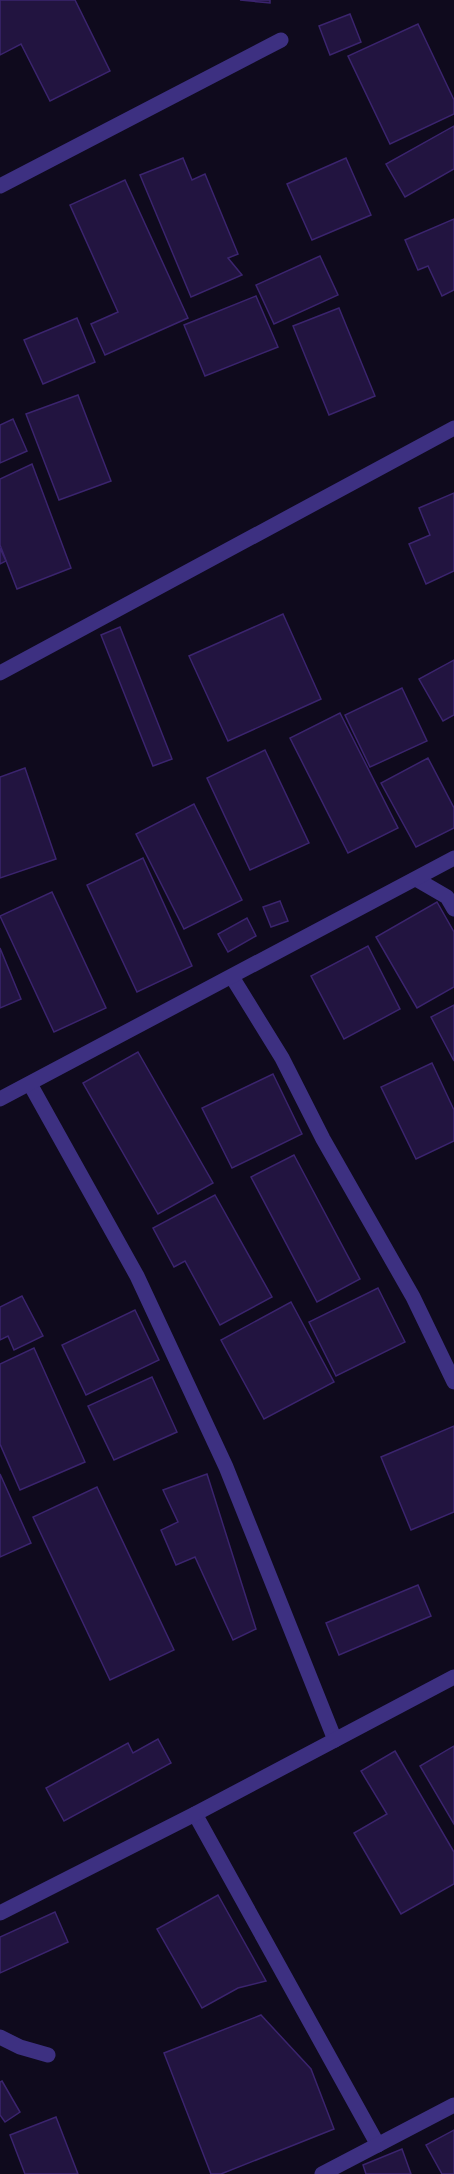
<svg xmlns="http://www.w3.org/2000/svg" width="454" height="2174" viewBox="0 0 454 2174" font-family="'Golos Text',sans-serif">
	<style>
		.building { fill: #221440; stroke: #3b246e; stroke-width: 1.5 }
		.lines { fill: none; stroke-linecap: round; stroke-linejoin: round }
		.service { stroke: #3d3081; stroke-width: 15 }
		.minor { stroke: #3d3081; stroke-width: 15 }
	</style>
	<rect width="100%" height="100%" fill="#0f0a1d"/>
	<!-- building -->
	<g class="building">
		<polygon points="0,0 75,0 110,71 50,101 21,44 0,55"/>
		<polygon points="240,0 270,0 270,3"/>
		<polygon points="350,14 361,42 330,55 319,26"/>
		<polygon points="418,24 454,100 454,114 390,144 348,56"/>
		<polygon points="454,126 454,169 405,197 386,164"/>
		<polygon points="183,158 192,180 205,174 238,254 228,258 242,275 191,297 140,175"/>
		<polygon points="346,158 371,215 312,240 287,184"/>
		<polygon points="125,180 188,318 105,355 91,324 118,312 70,205"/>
		<polygon points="454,219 454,290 442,296 428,266 418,270 405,240"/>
		<polygon points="320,256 338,295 274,324 256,285"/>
		<polygon points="256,296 278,347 205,376 184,325"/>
		<polygon points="339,308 375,396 329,415 293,326"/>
		<polygon points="77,318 95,362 43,384 24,340"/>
		<polygon points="78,395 111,481 59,500 26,414"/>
		<polygon points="13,419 27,451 0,463 0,425"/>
		<polygon points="32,464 71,568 17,589 0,545 0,479"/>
		<polygon points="454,493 454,571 426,584 409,544 430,535 419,508"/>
		<polygon points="0,548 6,561 0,564"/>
		<polygon points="283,614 321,699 228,741 189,656"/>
		<polygon points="120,627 172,759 153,766 101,635"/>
		<polygon points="454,660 454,715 443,721 419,679"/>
		<polygon points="402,688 427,741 370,767 345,715"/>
		<polygon points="340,713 398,828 348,853 290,738"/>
		<polygon points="265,750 309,843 250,870 207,778"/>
		<polygon points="428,758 454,808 454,828 416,847 381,783"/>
		<polygon points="25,768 56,859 0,878 0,777"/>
		<polygon points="194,804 242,900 184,929 136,834"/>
		<polygon points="143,858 192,966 137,992 87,885"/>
		<polygon points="52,892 106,1008 54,1032 0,916"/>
		<polygon points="280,901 288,921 271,927 263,907"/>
		<polygon points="437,902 454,932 454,987 417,1008 376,937"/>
		<polygon points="247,918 256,936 228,952 218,934"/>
		<polygon points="368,946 400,1009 344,1039 311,976"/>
		<polygon points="0,948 21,999 0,1008"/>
		<polygon points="454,1005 454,1061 431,1017"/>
		<polygon points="138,1052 213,1183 158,1214 83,1083"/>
		<polygon points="432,1063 454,1110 454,1141 416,1159 381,1087"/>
		<polygon points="273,1074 302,1134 232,1168 202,1108"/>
		<polygon points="294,1155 360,1279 317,1302 251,1177"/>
		<polygon points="215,1195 272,1297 220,1325 185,1261 174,1267 153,1228"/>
		<polygon points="378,1288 405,1342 336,1376 309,1322"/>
		<polygon points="22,1296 43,1336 14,1350 8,1336 0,1340 0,1307"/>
		<polygon points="291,1302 334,1382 264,1419 221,1340"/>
		<polygon points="135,1310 159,1360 86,1395 62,1345"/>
		<polygon points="34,1348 85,1462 20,1490 0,1444 0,1364"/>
		<polygon points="152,1377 177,1432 114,1460 88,1406"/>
		<polygon points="454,1426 454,1512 411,1530 381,1457"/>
		<polygon points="0,1474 31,1543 0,1557"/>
		<polygon points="207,1474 256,1629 233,1640 195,1557 176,1565 161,1530 178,1522 163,1490"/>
		<polygon points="97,1487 174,1650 110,1680 33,1517"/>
		<polygon points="418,1585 431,1616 339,1655 326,1623"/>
		<polygon points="158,1739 171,1763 64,1821 46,1788 128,1743 133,1753"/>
		<polygon points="454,1746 454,1824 420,1766"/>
		<polygon points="395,1751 454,1852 454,1884 401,1914 354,1833 387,1814 361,1771"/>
		<polygon points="218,1895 266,1981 238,1988 202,2008 157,1929"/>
		<polygon points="55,1912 68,1942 0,1973 0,1937"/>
		<polygon points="261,2015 311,2069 334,2129 221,2174 211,2174 164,2053"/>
		<polygon points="2,2081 20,2112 5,2122 0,2115 0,2082"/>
		<polygon points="56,2117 78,2174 25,2174 10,2135"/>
		<polygon points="454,2130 454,2174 442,2174 426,2145"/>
		<polygon points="402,2149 411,2174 366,2174 363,2165"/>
	</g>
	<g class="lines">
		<!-- service -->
		<g class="service">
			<polyline points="416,879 447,897 454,909"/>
			<polyline points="0,2037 20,2047 48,2055"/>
		</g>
		<!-- minor -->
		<g class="minor">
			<polyline points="0,186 281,40"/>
			<polyline points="0,673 454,428"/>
			<polyline points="232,977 282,1058 323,1139 413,1297 454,1382"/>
			<polyline points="30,1084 137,1276 226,1467 335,1740"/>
			<polyline points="0,1099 454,858"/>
			<polyline points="195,1814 378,2145"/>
			<polyline points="0,1913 195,1814 454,1677"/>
			<polyline points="322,2174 454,2105"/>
		</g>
	</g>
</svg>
